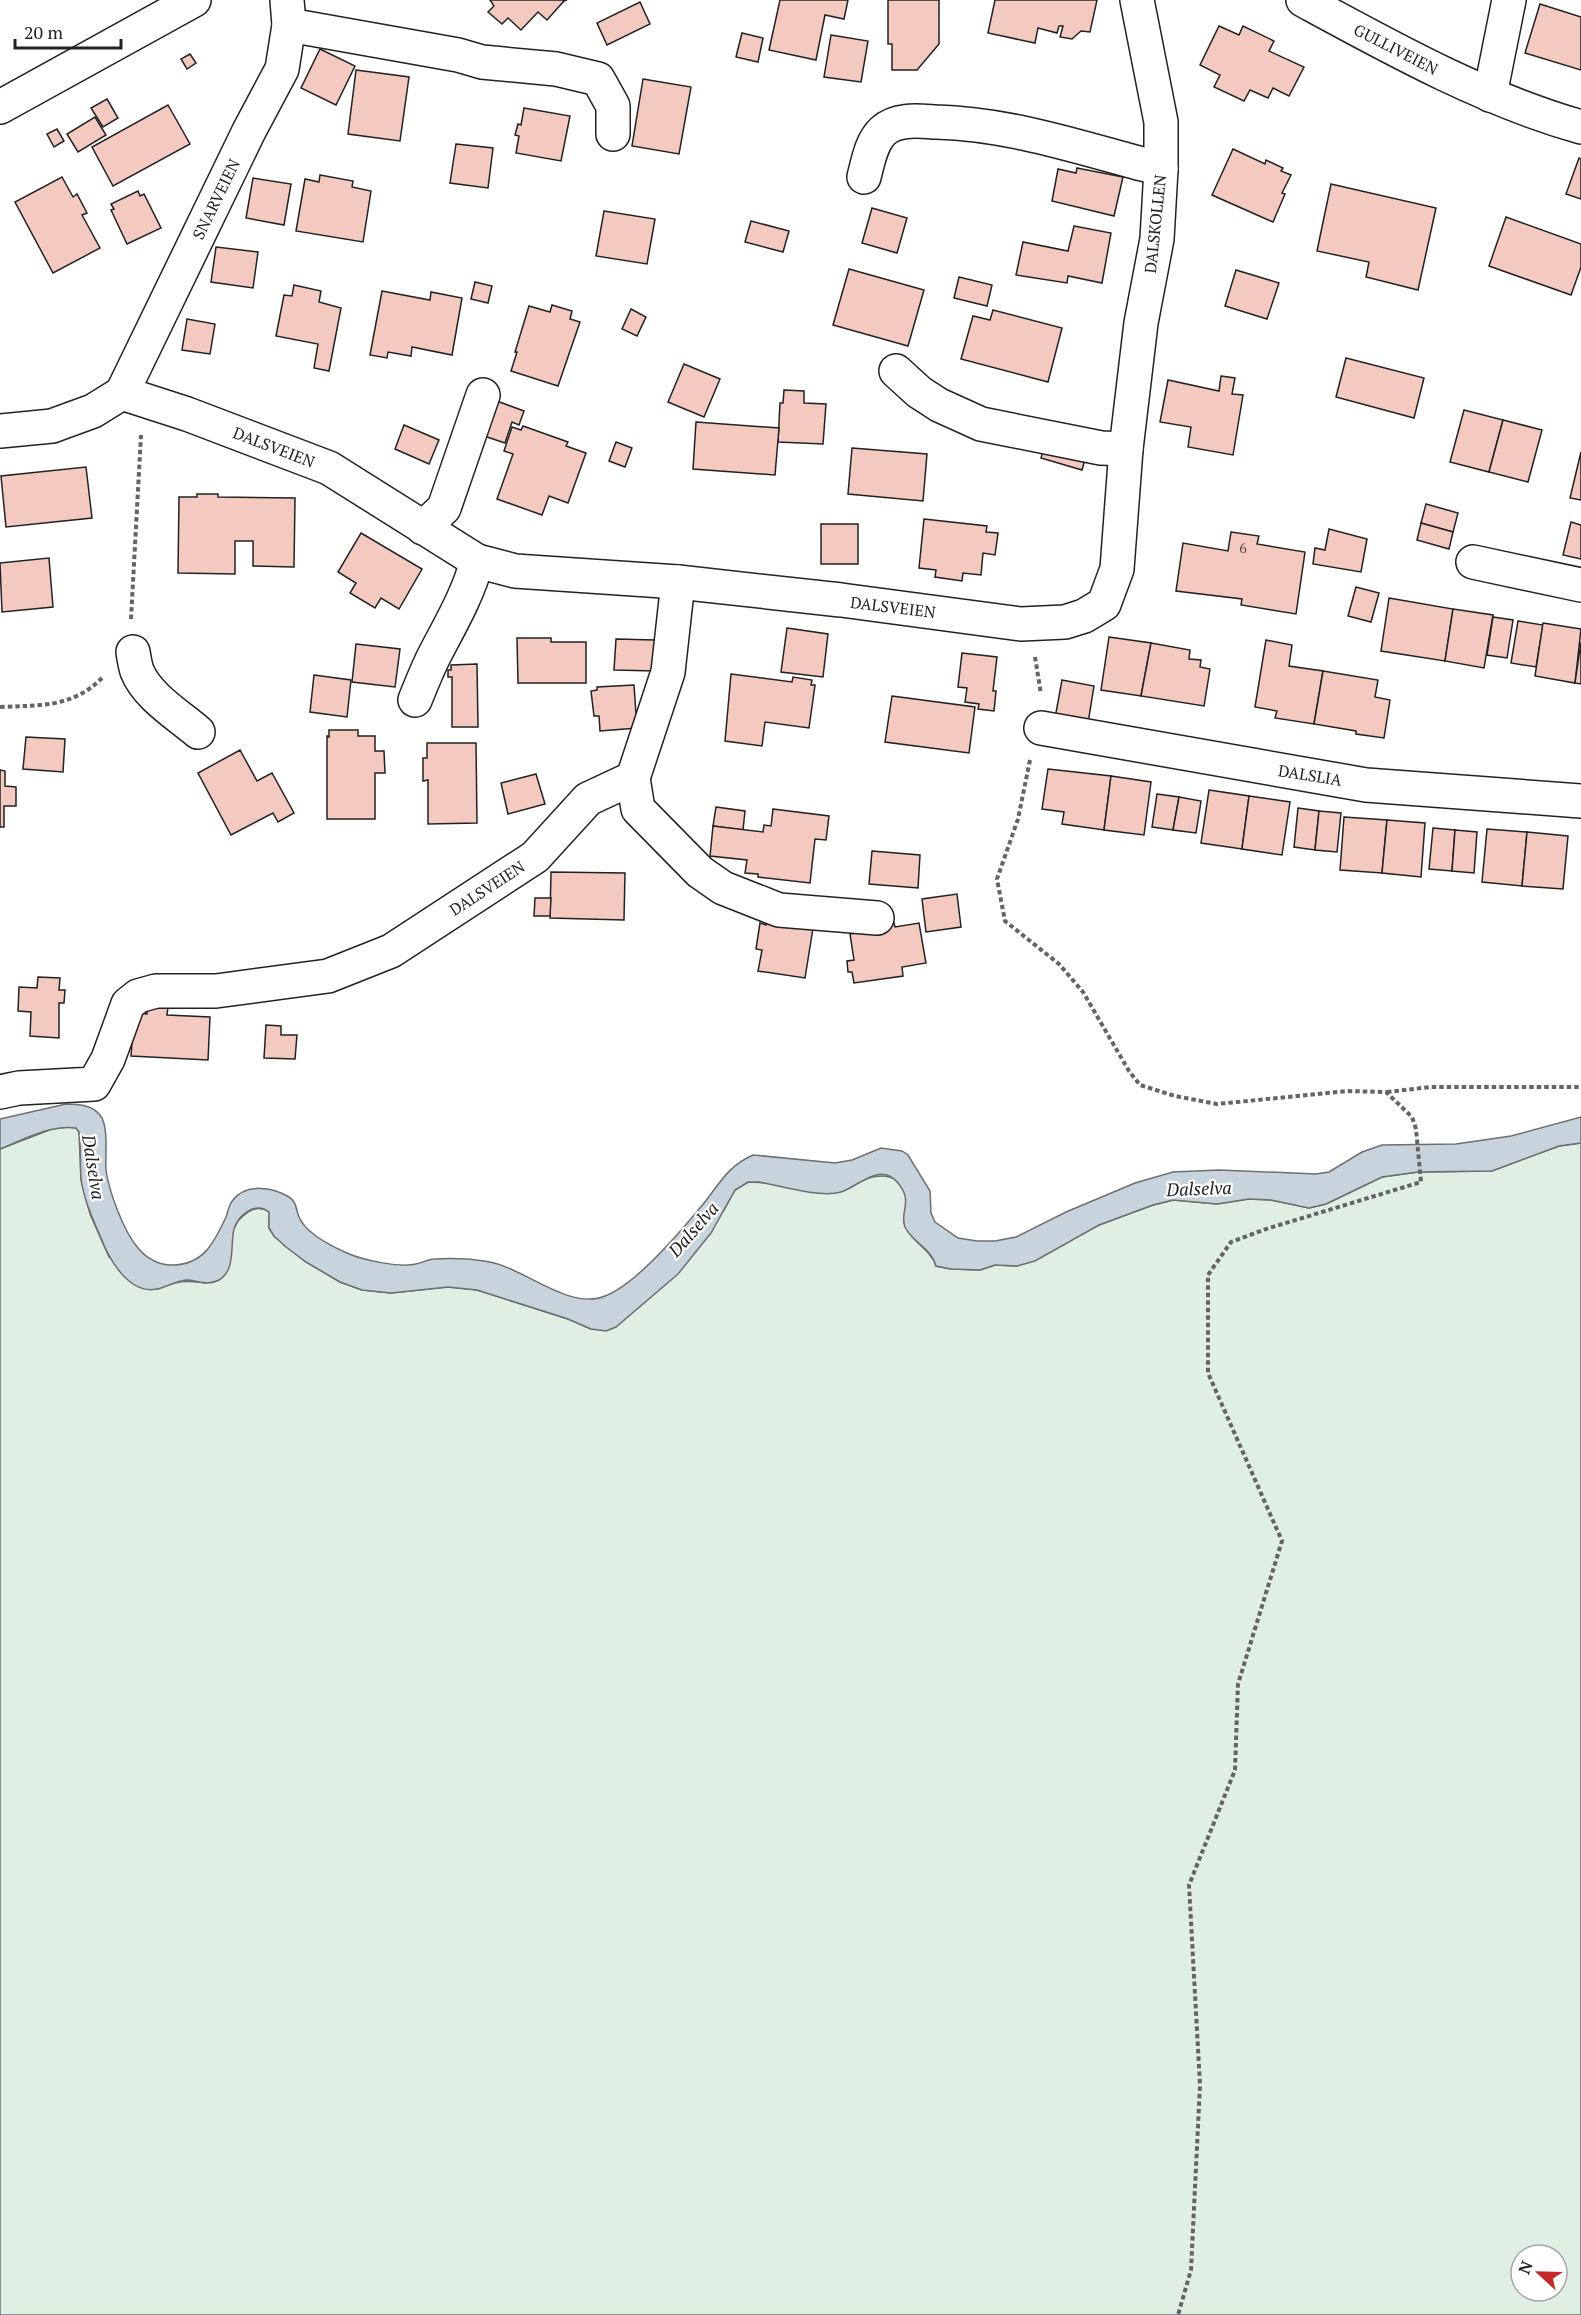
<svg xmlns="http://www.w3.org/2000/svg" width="1581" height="2315" viewBox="0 0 1581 2315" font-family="'PT Serif',serif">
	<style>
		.green { fill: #e0efe3; stroke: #6f6f6f; stroke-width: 1.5; fill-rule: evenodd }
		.water { fill: #c7d3dd; stroke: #6f6f6f; stroke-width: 1.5 }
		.building { fill: #f3c9c0; stroke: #222; stroke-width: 1.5 }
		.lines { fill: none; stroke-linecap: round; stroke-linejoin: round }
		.minor-casing { stroke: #222; stroke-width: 36 }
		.major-casing { stroke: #222; stroke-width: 36 }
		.path { stroke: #646464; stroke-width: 4; stroke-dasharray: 4.5 3; stroke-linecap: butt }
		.minor { stroke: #fff; stroke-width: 33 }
		.major { stroke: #fff; stroke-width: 33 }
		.labels { text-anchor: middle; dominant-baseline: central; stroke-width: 4.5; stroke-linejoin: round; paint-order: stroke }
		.number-label { font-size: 14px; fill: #564c4a }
		.street-label { font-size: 16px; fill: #222; stroke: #fff }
		.water-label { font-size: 18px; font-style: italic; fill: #222; stroke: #fff }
	</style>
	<rect width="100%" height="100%" fill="#fff"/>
	<!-- green -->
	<path class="green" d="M 67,1127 L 76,1128 L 79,1132 L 81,1180 L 90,1214 L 109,1257 L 158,1289 C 175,1281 188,1280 206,1283 L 238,1221 C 246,1212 257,1203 269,1212 L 269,1228 L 274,1236 L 306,1262 L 340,1282 L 362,1290 L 391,1293 L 448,1287 L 477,1290 L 568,1319 L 591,1329 L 724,1210 L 735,1190 L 748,1182 L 851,1187 C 872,1172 904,1168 907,1203 C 907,1211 902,1218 905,1226 C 911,1242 931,1249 936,1266 L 951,1269 L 980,1270 L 995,1265 L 1017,1266 L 1099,1225 L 1153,1205 L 1174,1200 L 1217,1204 L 1249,1199 L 1271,1200 L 1309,1208 L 1326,1204 L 1382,1177 L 1418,1172 L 1492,1171 L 1559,1146 L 1581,1143 L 1581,2315 L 0,2315 L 0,1149 L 52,1129 ZM 1521,2255 L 1557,2255 L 1557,2291 L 1521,2291 Z"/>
	<!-- water -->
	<path class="water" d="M 66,1104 C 78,1104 92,1105 100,1115 C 109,1126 105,1156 106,1170 C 109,1192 124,1232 138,1248 C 147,1259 157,1264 170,1265 C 203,1266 214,1243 226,1217 C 228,1212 229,1204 233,1200 C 246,1183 273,1187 289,1197 C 297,1202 296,1210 299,1217 C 306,1234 331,1246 347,1253 C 362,1260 400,1268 416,1264 C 422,1263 428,1259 434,1259 C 451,1258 473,1259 490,1262 C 524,1268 570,1311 605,1296 C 637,1284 682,1230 704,1203 C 720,1183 728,1166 753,1155 L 835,1163 L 852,1160 L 881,1148 L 902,1151 L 908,1155 L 930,1191 L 931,1213 L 935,1222 L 958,1238 L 977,1241 L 995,1241 L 1016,1237 L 1066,1212 L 1135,1183 L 1173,1172 L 1219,1170 L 1316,1174 L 1329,1172 L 1362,1152 L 1382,1145 L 1456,1144 L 1511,1136 L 1581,1117 L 1581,1143 L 1559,1146 L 1492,1171 L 1418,1172 L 1382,1177 L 1326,1204 L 1309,1208 L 1271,1200 L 1249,1199 L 1217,1204 L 1173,1200 L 1153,1205 L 1099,1225 L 1035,1261 L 1017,1266 L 995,1265 L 980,1270 L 951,1269 L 936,1266 C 932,1249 912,1242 905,1227 C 899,1212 914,1202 898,1183 C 880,1161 858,1187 841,1192 C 819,1198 782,1186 759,1182 L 748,1182 L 735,1190 L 711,1233 L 678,1274 L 616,1327 L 606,1331 L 591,1329 L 568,1319 L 477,1290 L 448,1287 L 391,1293 L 362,1290 L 340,1282 L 306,1262 L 286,1247 L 274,1236 L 269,1228 L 269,1212 C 256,1201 238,1215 234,1229 C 230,1245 236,1270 219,1280 C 208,1286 199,1281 188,1280 C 176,1280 168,1287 157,1289 C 129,1295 109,1259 101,1238 C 93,1219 83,1198 81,1178 C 80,1163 81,1147 79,1132 L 76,1128 C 51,1124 23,1140 0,1149 L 0,1119 Z"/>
	<!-- building -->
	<g class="building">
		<polygon points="490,0 567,0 564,1 547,20 538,12 521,30 508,18 502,24 488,12 494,6"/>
		<polygon points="780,0 848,0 844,19 825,15 816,60 769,50"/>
		<polygon points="888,0 939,0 939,44 917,70 892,70 892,44 888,44"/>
		<polygon points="995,0 1097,0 1090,32 1081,31 1072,39 1060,37 1063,26 1059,26 1057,33 1038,28 1035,43 988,33"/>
		<polygon points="640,2 650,24 607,45 597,23"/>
		<polygon points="1540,4 1581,17 1581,70 1525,53"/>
		<polygon points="1219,26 1239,35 1243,26 1274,41 1269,51 1304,67 1289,96 1273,88 1268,98 1250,90 1244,101 1214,87 1220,75 1200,65"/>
		<polygon points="742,33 763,38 758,62 736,57"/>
		<polygon points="831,35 868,41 861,82 824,77"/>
		<polygon points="320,49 355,66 336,105 301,88"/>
		<polygon points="190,54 196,63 187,69 181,59"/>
		<polygon points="356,70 409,77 400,141 348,134"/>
		<polygon points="643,79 691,87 679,154 632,146"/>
		<polygon points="107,99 118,118 103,127 91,108"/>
		<polygon points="168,105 190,144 113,186 92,147"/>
		<polygon points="524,108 570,116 561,161 516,153 519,136 515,135 518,124 521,125"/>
		<polygon points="95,117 106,135 78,152 67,134"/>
		<polygon points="57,129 64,141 54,147 47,134"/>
		<polygon points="456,144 493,148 488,188 450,183"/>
		<polygon points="1233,149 1265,164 1266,160 1283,168 1281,171 1291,175 1282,193 1285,194 1273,222 1212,195"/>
		<polygon points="1579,158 1581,159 1581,199 1566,194"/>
		<polygon points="1077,168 1123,177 1114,216 1052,201 1058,169 1076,173"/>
		<polygon points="320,175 353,181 352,187 371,191 363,242 296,231 305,179 319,182"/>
		<polygon points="62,177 73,197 77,194 87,213 82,215 100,248 53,273 15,202"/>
		<polygon points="253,178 291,184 284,225 246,218"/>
		<polygon points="1331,184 1436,208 1418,290 1366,277 1369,262 1317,251"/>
		<polygon points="138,191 140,196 144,194 161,228 127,244 111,210 114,209 111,204"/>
		<polygon points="872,208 907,218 897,253 862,243"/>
		<polygon points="604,211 655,219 647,264 596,256"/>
		<polygon points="1506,217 1581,244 1581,267 1571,295 1489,266"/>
		<polygon points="751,221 789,231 783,252 745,242"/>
		<polygon points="1074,226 1111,233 1102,283 1068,276 1067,283 1016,275 1023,242 1068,251"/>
		<polygon points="216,247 258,252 253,288 211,282"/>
		<polygon points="849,269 924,290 908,346 833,325"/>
		<polygon points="1236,270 1279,283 1267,319 1225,306"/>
		<polygon points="959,277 992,285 987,306 954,298"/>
		<polygon points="475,282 492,286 488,303 471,299"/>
		<polygon points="294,285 321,291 319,302 341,308 329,371 314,368 318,344 276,336 284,295 292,296"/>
		<polygon points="382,291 430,300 431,292 462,298 452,355 412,347 411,356 388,352 387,358 370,355"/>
		<polygon points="552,305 572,311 570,319 580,322 558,386 511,371 517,352 515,352 529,306 550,312"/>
		<polygon points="631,309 646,317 637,336 622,329"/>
		<polygon points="993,310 1062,328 1048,382 961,359 973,316 990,320"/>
		<polygon points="187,319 215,324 210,354 182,350"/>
		<polygon points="1346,358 1424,378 1414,418 1336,397"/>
		<polygon points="684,364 720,379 704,417 668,402"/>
		<polygon points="1221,376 1235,378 1232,394 1243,395 1233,455 1188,447 1191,427 1160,422 1168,380 1219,391"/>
		<polygon points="784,390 804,391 804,403 826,404 823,444 778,442 780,403 783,403"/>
		<polygon points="494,400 524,411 519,425 512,422 505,443 481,435"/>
		<polygon points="1464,410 1503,420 1489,472 1450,462"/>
		<polygon points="1503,420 1542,430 1528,482 1489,472"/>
		<polygon points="696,422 779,428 775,475 693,469"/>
		<polygon points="404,425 439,440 429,464 395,449"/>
		<polygon points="523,426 568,442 566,446 586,453 568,503 549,496 542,515 497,499 513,454 504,451 512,427 521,430"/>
		<polygon points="1046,441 1087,452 1082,470 1041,458"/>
		<polygon points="616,442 632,448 625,467 609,461"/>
		<polygon points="852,448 927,454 923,501 848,494"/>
		<polygon points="1581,452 1581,500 1570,498"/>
		<polygon points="86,467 92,518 6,527 1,476"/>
		<polygon points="197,494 218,494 218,497 295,498 294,567 253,566 253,541 235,541 235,574 178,573 179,497 197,497"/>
		<polygon points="1426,504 1458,513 1453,532 1421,523"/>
		<polygon points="924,519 987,526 986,532 998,533 995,555 983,553 981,575 963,573 962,581 935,577 936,570 919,568"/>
		<polygon points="1571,522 1581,525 1581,559 1563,555"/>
		<polygon points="1421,523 1453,532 1449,549 1417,540"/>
		<rect x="821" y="524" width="37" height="40"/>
		<polygon points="1329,529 1367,539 1361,572 1313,564 1315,548 1325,550"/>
		<polygon points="1231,532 1259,536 1257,544 1305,552 1296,614 1241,605 1242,599 1176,591 1183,543 1228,551"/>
		<polygon points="361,533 422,569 399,609 381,598 375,608 350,593 356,583 338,572"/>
		<polygon points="49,558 53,607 2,612 0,563"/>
		<polygon points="1356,587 1379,593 1371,622 1348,616"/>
		<polygon points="1389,598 1453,609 1445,661 1381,651"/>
		<polygon points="1453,609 1493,615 1484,668 1445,661"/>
		<polygon points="1493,617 1513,620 1507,658 1487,655"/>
		<polygon points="1518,621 1543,625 1536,667 1511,663"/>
		<polygon points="1543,623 1581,629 1575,683 1535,676"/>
		<polygon points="787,628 828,634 823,677 781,672"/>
		<polygon points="1109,637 1151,643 1141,696 1101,690"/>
		<polygon points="517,638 551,638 551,642 586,642 586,683 518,683"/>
		<polygon points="616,639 655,640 655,671 614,670"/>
		<polygon points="1266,640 1292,645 1289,666 1323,671 1314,724 1275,718 1277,711 1255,707"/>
		<polygon points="1581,642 1581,684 1575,683"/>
		<polygon points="1151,643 1190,650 1189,659 1201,660 1200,667 1210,669 1204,706 1141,696"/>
		<polygon points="356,644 400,649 395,687 352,682"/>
		<polygon points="962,653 997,657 993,691 996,691 994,711 978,709 979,704 965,702 967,688 958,687"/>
		<polygon points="477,664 478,727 452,727 452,677 448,677 448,670 451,670 451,665"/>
		<polygon points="1323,671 1378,680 1375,697 1390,700 1384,738 1356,734 1356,731 1314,724"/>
		<polygon points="731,674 792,682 793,677 812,680 811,685 815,685 809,728 765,722 762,746 725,741"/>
		<polygon points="314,675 351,680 347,717 310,712"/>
		<polygon points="1062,680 1094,686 1088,723 1055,718"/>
		<polygon points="634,685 637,728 600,731 599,716 594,716 591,691 597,690 597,687"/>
		<polygon points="892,696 975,707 969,753 885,742"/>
		<polygon points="329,730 358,730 358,736 375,736 375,751 384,751 385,773 375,773 375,819 327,819 327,736 329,737"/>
		<polygon points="26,737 65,739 63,772 23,769"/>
		<polygon points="427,743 476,743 477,823 428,824 428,780 423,781 423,758 427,758"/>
		<polygon points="240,750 257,781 272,773 294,813 278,822 273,813 231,835 198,773"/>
		<polygon points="1048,769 1111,776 1104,830 1062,824 1064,812 1042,809"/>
		<polygon points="0,770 5,771 5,786 16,787 16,806 4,806 4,827 0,827"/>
		<polygon points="536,774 545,804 508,814 501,783"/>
		<polygon points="1111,776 1151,782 1144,835 1104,830"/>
		<polygon points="1209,790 1249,796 1242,849 1201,843"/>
		<polygon points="1157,794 1179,797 1173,830 1152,827"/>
		<polygon points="1249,796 1290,802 1282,855 1242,849"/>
		<polygon points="1179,797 1201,801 1196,833 1173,830"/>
		<polygon points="716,807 745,811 743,830 713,826"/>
		<polygon points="1298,808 1319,811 1315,850 1294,847"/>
		<polygon points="773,809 829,816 826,840 815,839 810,883 758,877 758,874 745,873 747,860 710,856 713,826 763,832 764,825 771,826"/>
		<polygon points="1319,811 1341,813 1337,852 1315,850"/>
		<polygon points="1344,817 1387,820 1382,873 1340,870"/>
		<polygon points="1387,820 1425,823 1421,877 1382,873"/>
		<polygon points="1433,828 1455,830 1452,871 1429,869"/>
		<polygon points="1487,829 1527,832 1522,886 1482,882"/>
		<polygon points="1455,830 1477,832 1474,873 1452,871"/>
		<polygon points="1527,832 1568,836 1563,889 1522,886"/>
		<polygon points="872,851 920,855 918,888 869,884"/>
		<polygon points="551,872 625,873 624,920 550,918"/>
		<polygon points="957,894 961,927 926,932 922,899"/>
		<polygon points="535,898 551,898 550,916 534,916"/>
		<polygon points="768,915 814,922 805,978 758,971 762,950 756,949 760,923 766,925"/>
		<polygon points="894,923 895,927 919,923 926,963 902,967 903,976 854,983 852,972 848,972 847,961 854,960 850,934 874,930 873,926"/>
		<polygon points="38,977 60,978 59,990 65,990 64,1003 59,1003 59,1038 30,1036 31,1012 18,1011 19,987 37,988"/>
		<polygon points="147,1006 168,1007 167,1015 210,1017 208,1060 131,1056 134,1013 147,1014"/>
		<polygon points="266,1025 281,1026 281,1035 297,1035 295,1059 264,1058"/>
	</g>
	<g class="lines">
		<!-- minor casing -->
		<g class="minor-casing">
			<g id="minor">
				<path d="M 1303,0 C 1393,49 1483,99 1581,127"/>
				<polyline points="289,25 458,55 482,62 556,69 598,79 613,106 613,134"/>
				<polyline points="1490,95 1509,0"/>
				<path d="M 864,177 C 868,162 871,142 883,131 C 897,118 919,121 936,122 C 1014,124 1086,150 1161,169"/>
				<polyline points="896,371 919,392 939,405 981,424 1101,448 1126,449"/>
				<polyline points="122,393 249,131 282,69 289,25 287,0"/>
				<polyline points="0,431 52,426 93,411 122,393 187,414 329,468 477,561 515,571 678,582 841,600 1021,624 1065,622 1084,616 1104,604 1117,569 1126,449 1141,323 1157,239 1161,169 1161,122 1137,0"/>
				<polyline points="423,528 444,508 483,395"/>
				<polyline points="1473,562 1581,585"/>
				<path d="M 133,652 C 134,658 135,665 137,671 C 147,696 178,715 198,732"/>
				<path d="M 415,700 C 421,685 427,670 434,656 C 450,625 468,595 477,561"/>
				<polyline points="1041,728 1366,785 1581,801"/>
				<polyline points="633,778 638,809 700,872 723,888 779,910 877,918"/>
				<polyline points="0,1092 19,1088 94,1084 108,1059 128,1004 138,996 156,991 216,991 328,976 391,951 535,857 588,799 633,778 668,672 678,582"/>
			</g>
		</g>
		<!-- major casing -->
		<g class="major-casing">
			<polyline id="major" points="0,107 194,0"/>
		</g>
		<!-- path -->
		<g class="path">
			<polyline points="131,619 141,435"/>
			<polyline points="1035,657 1041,694"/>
			<path d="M 0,707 C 40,705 72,708 102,678"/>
			<polyline points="1030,760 1018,819 997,879 1005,921 1059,964 1083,992 1129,1071 1140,1085 1175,1096 1217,1104 1347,1091 1386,1092 1412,1117 1416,1129 1421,1182 1266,1229 1231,1242 1208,1275 1208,1373 1282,1541 1238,1684 1235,1770 1189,1885 1200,2085 1191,2270 1178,2315"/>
			<polyline points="1387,1092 1431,1087 1581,1087"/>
		</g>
		<!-- minor -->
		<use href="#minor" class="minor"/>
		<!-- major -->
		<use href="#major" class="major"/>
	</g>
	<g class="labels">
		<!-- number labels -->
		<g class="number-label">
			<text x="1243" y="547">6</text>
		</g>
		<!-- street labels -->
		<g class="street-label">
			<text transform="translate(1396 49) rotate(27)">GULLIVEIEN</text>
			<text transform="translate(216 199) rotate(-64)">SNARVEIEN</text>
			<text transform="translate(1155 224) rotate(-84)">DALSKOLLEN</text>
			<text transform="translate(274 447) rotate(21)">DALSVEIEN</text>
			<text transform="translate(893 607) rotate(7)">DALSVEIEN</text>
			<text transform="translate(1310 775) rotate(9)">DALSLIA</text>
			<text transform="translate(487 888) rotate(-33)">DALSVEIEN</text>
		</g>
		<!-- water labels -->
		<g class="water-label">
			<text transform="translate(94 1167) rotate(81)">Dalselva</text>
			<text transform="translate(1199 1188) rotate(-2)">Dalselva</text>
			<text transform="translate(693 1229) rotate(-49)">Dalselva</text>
		</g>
	</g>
	<!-- north arrow -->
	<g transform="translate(1539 2273) rotate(292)"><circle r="28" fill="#ffffff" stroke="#a7a7a7" stroke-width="1.5"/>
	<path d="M0-4.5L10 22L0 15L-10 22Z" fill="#c62828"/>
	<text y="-9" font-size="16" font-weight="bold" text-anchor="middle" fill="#222222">N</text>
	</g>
	<!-- scale -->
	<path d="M15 39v9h106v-9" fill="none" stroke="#222222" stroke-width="3"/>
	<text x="24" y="39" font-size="18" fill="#222222" stroke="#ffffff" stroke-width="4.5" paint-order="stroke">20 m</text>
</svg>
